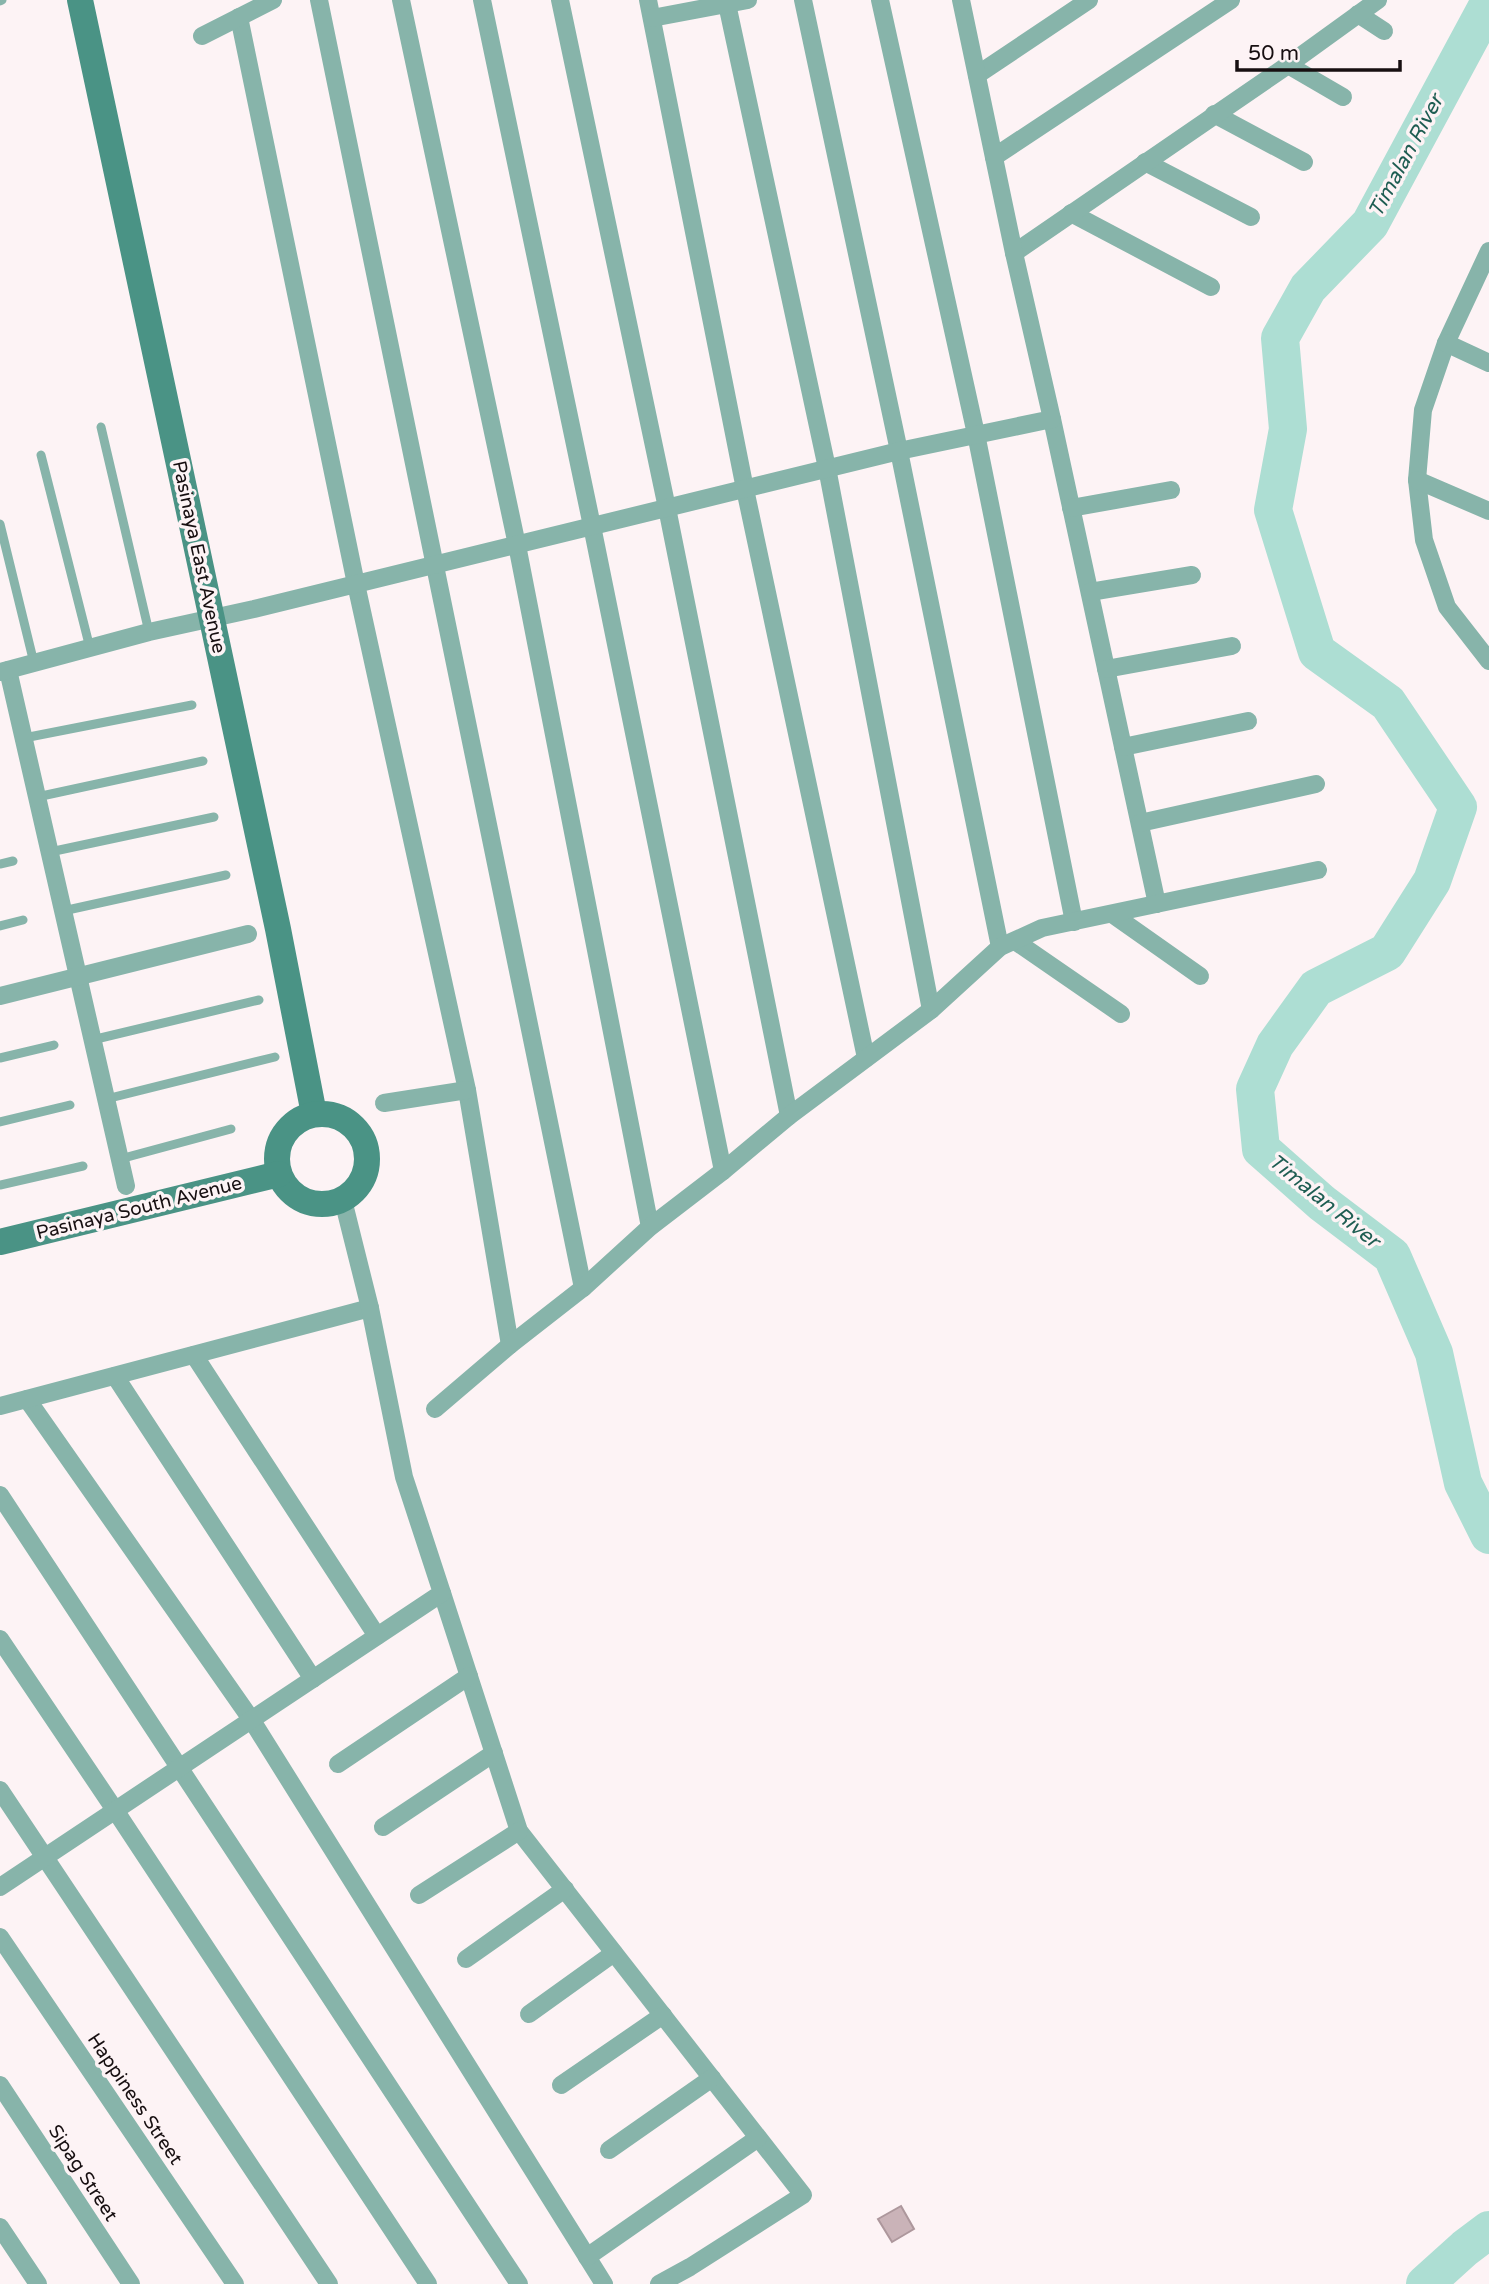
<svg xmlns="http://www.w3.org/2000/svg" width="1489" height="2284" viewBox="0 0 1489 2284" font-family="'Varela Round',sans-serif">
	<style>
		.lines { fill: none; stroke-linecap: round; stroke-linejoin: round }
		.river { stroke: #added3; stroke-width: 38 }
		.building { fill: #cab3b8; stroke: #ad979c; stroke-width: 2 }
		.lane { stroke: #87b4aa; stroke-width: 9 }
		.street { stroke: #87b4aa; stroke-width: 18 }
		.secondary { stroke: #4a9385; stroke-width: 26 }
		.labels { text-anchor: middle; dominant-baseline: central; stroke-width: 7; stroke-linejoin: round; paint-order: stroke }
		.street-label { font-size: 19px; fill: #170f11; stroke: #fdf3f5 }
		.water-label { font-size: 21px; font-style: italic; fill: #1e5d52; stroke: #fdf3f5 }
	</style>
	<rect width="100%" height="100%" fill="#fdf3f5"/>
	<g class="lines">
		<!-- river -->
		<g class="river">
			<polyline points="1489,3 1370,224 1308,288 1280,338 1288,429 1273,510 1317,652 1388,703 1458,807 1432,881 1387,952 1316,988 1275,1045 1255,1089 1261,1149 1322,1203 1392,1256 1434,1353 1463,1483 1489,1535"/>
			<polyline points="1425,2284 1465,2248 1489,2230"/>
		</g>
	</g>
	<!-- building -->
	<polygon class="building" points="901,2206 914,2229 892,2242 878,2219"/>
	<g class="lines">
		<!-- lane -->
		<g class="lane">
			<polyline points="0,1 2,0"/>
			<polyline points="101,427 149,632"/>
			<polyline points="41,455 90,648"/>
			<polyline points="0,524 34,663"/>
			<polyline points="24,738 192,705"/>
			<polyline points="37,797 203,761"/>
			<polyline points="50,852 214,817"/>
			<polyline points="0,864 13,861"/>
			<polyline points="63,911 226,875"/>
			<polyline points="0,926 23,920"/>
			<polyline points="92,1040 259,1000"/>
			<polyline points="0,1058 54,1045"/>
			<polyline points="106,1099 275,1057"/>
			<polyline points="0,1122 70,1105"/>
			<polyline points="120,1159 231,1129"/>
			<polyline points="0,1185 83,1166"/>
		</g>
		<!-- street -->
		<g class="street">
			<polyline points="319,0 583,1288"/>
			<polyline points="401,0 517,545 650,1227"/>
			<polyline points="482,0 592,526 723,1171"/>
			<polyline points="560,0 667,508 789,1116"/>
			<polyline points="648,0 745,489 866,1058"/>
			<polyline points="803,0 899,451 1000,947"/>
			<polyline points="880,0 976,434 1074,922"/>
			<polyline points="727,4 827,468 931,1010"/>
			<polyline points="1358,14 1384,31"/>
			<polyline points="239,17 356,584 467,1090 510,1345"/>
			<polyline points="652,18 748,0"/>
			<polyline points="202,36 273,0"/>
			<polyline points="1288,65 1343,97"/>
			<polyline points="977,75 1089,0"/>
			<polyline points="1214,114 1304,162"/>
			<polyline points="994,157 1231,0"/>
			<polyline points="1145,162 1251,217"/>
			<polyline points="1071,213 1211,287"/>
			<polyline points="1489,251 1446,343 1423,410 1417,480 1424,540 1447,607 1489,661"/>
			<polyline points="1014,253 1288,65 1378,0"/>
			<polyline points="1446,343 1489,363"/>
			<polyline points="1052,419 1157,904"/>
			<polyline points="1417,480 1489,511"/>
			<polyline points="1071,508 1171,490"/>
			<polyline points="1090,592 1192,575"/>
			<polyline points="1106,669 1232,646"/>
			<polyline points="8,670 126,1186"/>
			<polyline points="0,672 149,632 254,609 899,451 1052,419 1014,253 961,0"/>
			<polyline points="1123,747 1248,721"/>
			<polyline points="1140,823 1316,784"/>
			<polyline points="1112,914 1200,976"/>
			<polyline points="1015,941 1121,1014"/>
			<polyline points="0,996 248,934"/>
			<polyline points="384,1103 467,1090"/>
			<polyline points="194,1355 377,1636"/>
			<polyline points="115,1376 313,1679"/>
			<polyline points="27,1399 251,1719 604,2284"/>
			<polyline points="0,1406 370,1308"/>
			<polyline points="435,1409 510,1345 583,1288 650,1227 723,1171 789,1116 931,1010 1000,947 1042,928 1318,870"/>
			<polyline points="0,1495 519,2284"/>
			<polyline points="442,1593 519,1831 803,2195 690,2267 659,2284"/>
			<polyline points="0,1639 115,1810 428,2284"/>
			<polyline points="338,1764 469,1676"/>
			<polyline points="0,1790 329,2284"/>
			<polyline points="383,1827 494,1753"/>
			<polyline points="0,1887 442,1593 404,1477 370,1308 343,1200"/>
			<polyline points="419,1895 519,1831"/>
			<polyline points="0,1937 235,2284"/>
			<polyline points="466,1959 565,1889"/>
			<polyline points="529,2014 614,1953"/>
			<polyline points="0,2085 131,2284"/>
			<polyline points="561,2085 663,2015"/>
			<polyline points="609,2150 712,2078"/>
			<polyline points="0,2227 38,2284"/>
			<polyline points="587,2257 758,2138"/>
		</g>
		<!-- secondary -->
		<g class="secondary">
			<polyline points="80,0 278,929 314,1114"/>
			<circle cx="322" cy="1159" r="45"/>
			<polyline points="0,1242 279,1174"/>
		</g>
	</g>
	<g class="labels">
		<!-- street labels -->
		<g class="street-label">
			<text transform="translate(199 557) rotate(78)">Pasinaya East Avenue</text>
			<text transform="translate(139 1208) rotate(-14)">Pasinaya South Avenue</text>
			<text transform="translate(135 2099) rotate(56)">Happiness Street</text>
			<text transform="translate(83 2173) rotate(57)">Sipag Street</text>
		</g>
		<!-- water labels -->
		<g class="water-label">
			<text transform="translate(1406 156) rotate(-62)">Timalan River</text>
			<text transform="translate(1324 1201) rotate(39)">Timalan River</text>
		</g>
	</g>
	<!-- scale -->
	<path d="M1237 60v10h163v-10" fill="none" stroke="#170f11" stroke-width="3.5"/>
	<text x="1248" y="60" font-size="21" fill="#170f11" stroke="#fdf3f5" stroke-width="5" paint-order="stroke">50 m</text>
</svg>
